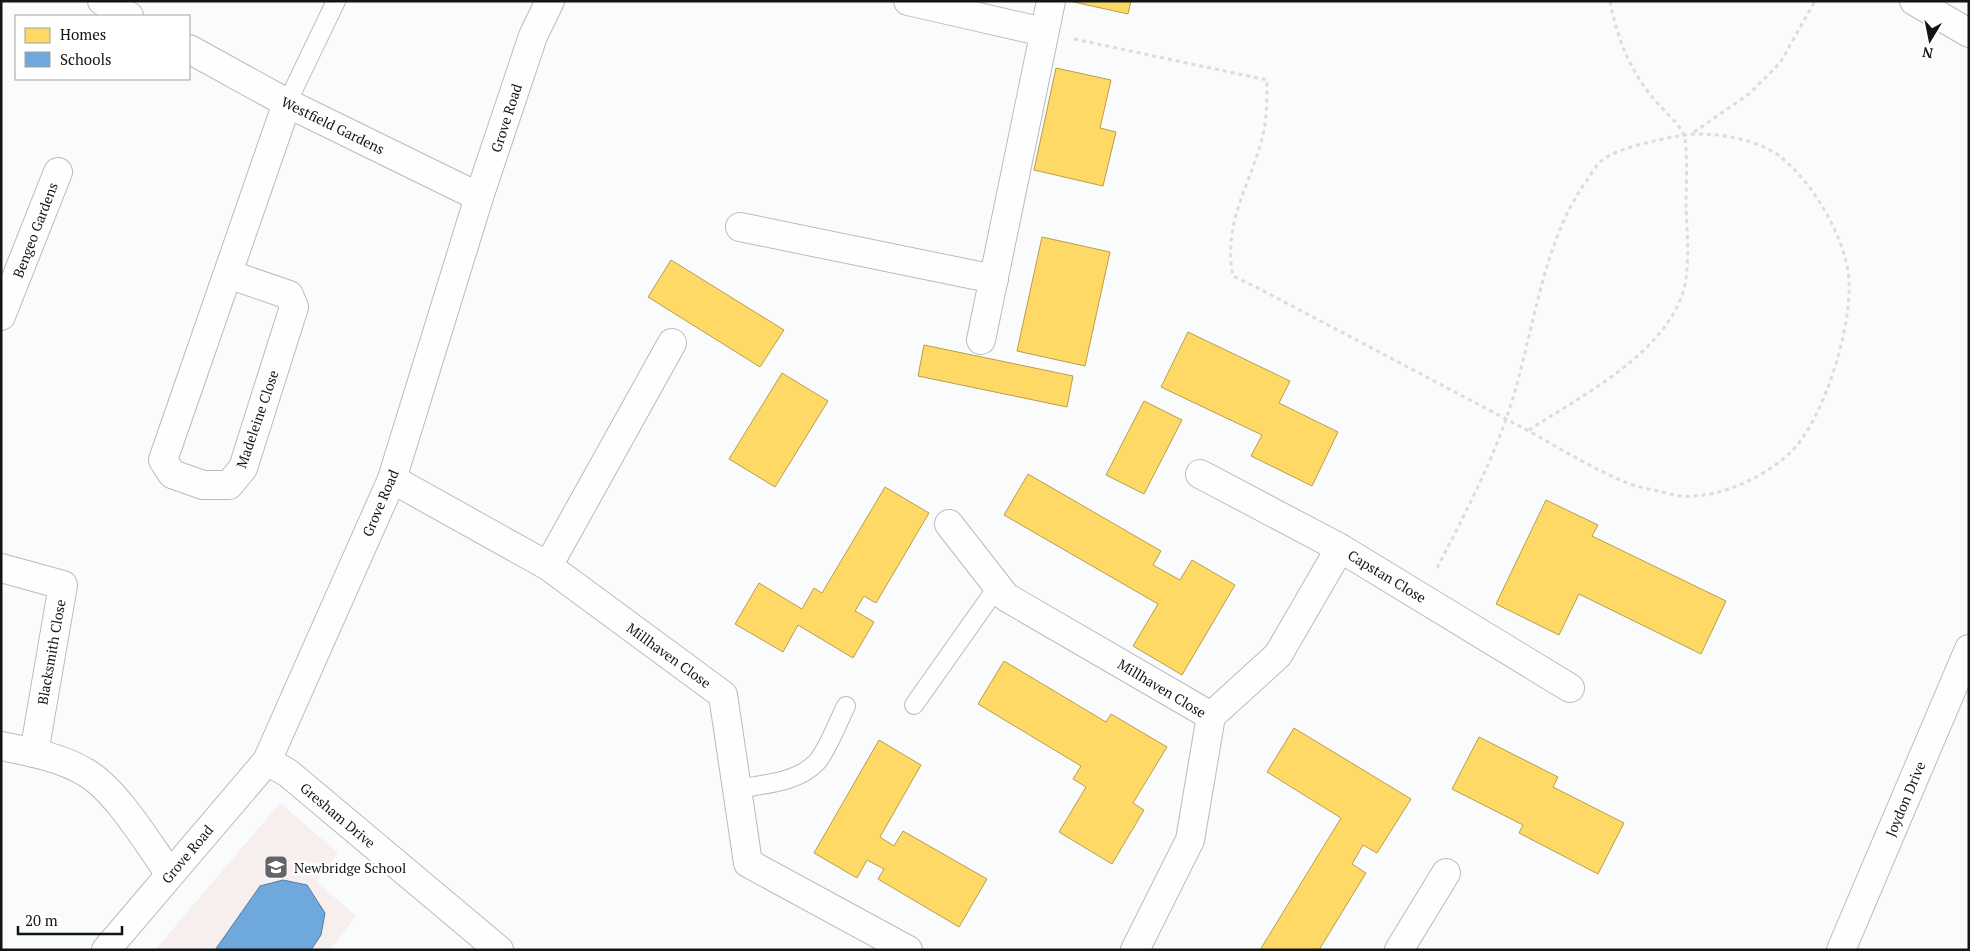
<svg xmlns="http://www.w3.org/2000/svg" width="1970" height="951" viewBox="0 0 1970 951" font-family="'PT Serif',serif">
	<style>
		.commercial { fill: #f6efee }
		.homes { fill: #ffd966; stroke: #b89e4e }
		.schools { fill: #6fa8dc; stroke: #537ca0 }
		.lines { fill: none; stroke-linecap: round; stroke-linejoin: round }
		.service-casing { stroke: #babbbd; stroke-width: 20 }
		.minor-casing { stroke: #babbbd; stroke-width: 30 }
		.tertiary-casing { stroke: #babbbd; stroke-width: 30 }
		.path { stroke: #dbdcdc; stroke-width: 3; stroke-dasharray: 4 4; stroke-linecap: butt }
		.service { stroke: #fefeff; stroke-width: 18 }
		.minor { stroke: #fefeff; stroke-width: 28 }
		.tertiary { stroke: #fefeff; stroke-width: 28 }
		.labels { text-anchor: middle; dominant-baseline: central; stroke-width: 5; stroke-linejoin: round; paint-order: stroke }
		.street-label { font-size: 14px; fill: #131415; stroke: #fff }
		.poi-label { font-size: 14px; fill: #131415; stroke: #fff; text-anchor: start }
	</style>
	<rect width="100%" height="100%" fill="#f9fbfd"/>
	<!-- commercial -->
	<polygon class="commercial" points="280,803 338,853 316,881 356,916 330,950 155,950"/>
	<!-- homes -->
	<g class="homes">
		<polygon points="1069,1 1131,1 1128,14"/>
		<polygon points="1056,68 1111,80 1100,128 1116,132 1103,186 1034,170"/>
		<polygon points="1042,237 1110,252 1085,366 1017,351"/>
		<polygon points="671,260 784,330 760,367 648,297"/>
		<polygon points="1188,332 1290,381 1279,403 1338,432 1312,486 1251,456 1262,435 1161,387"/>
		<polygon points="924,345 1073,376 1067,407 918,376"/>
		<polygon points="782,373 828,401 775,487 729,459"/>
		<polygon points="1144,401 1182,420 1144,494 1106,475"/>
		<polygon points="1028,474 1161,551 1153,565 1180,580 1192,560 1235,585 1182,675 1133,646 1158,604 1004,515"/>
		<polygon points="885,487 929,513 876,603 864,596 855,611 874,622 853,658 798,625 783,652 735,624 759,583 802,609 814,588 822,593"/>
		<polygon points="1546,500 1598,525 1592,536 1726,601 1701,654 1579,594 1559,635 1496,604"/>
		<polygon points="1004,661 1106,722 1111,714 1167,747 1133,803 1144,810 1112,864 1059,832 1086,787 1073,779 1081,766 978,704"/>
		<polygon points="1294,728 1411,799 1377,853 1363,845 1352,864 1366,873 1319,950 1260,950 1341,818 1267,772"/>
		<polygon points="1479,737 1558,777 1553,787 1624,823 1598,874 1519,833 1523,825 1452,789"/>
		<polygon points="879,740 921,765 880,837 894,846 903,831 987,879 959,927 878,879 884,869 867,860 857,878 814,853"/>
	</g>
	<!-- schools -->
	<polygon class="schools" points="283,880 307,885 325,913 321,935 311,950 215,950 260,886"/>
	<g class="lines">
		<!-- service casing -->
		<g class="service-casing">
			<g id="service">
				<polyline points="287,103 336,1"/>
				<polyline points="914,705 998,586"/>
				<path d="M 737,789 C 764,784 797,783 817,762 C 828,749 838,722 846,706"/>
			</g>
		</g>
		<!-- minor casing -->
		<g class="minor-casing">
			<g id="minor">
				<polyline points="102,1 129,16"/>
				<polyline points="908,1 1044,32"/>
				<polyline points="1914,1 1969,33"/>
				<polyline points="189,49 287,103 479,197"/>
				<polyline points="740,227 994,279"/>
				<polyline points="228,274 289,295 294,307 243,468 229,485 203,485 172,474 163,460 287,103"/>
				<polyline points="1,316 58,172"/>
				<polyline points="981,340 1051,1"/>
				<polyline points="1200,474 1340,548 1570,688"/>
				<polyline points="392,479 548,566 723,695 748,863 908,950"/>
				<polyline points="949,524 1006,597 1211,716 1190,840 1135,950"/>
				<polyline points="548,566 672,343"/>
				<polyline points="1,568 63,585 34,753"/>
				<polyline points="1211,716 1278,655 1340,548"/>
				<path d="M 1,746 C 30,752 60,757 85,772 C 116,789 149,845 170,874"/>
				<polyline points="267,761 288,773 499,950"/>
				<polyline points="1399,950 1446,873"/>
				<polyline points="1841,950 1969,649"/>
			</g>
		</g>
		<!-- tertiary casing -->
		<g class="tertiary-casing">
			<polyline id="tertiary" points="106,950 267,761 392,479 479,197 533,36 550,1"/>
		</g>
		<!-- path -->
		<g class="path">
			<path d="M 1074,39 L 1267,80 C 1267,98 1267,117 1263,135 C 1251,184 1222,223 1233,276 L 1256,287 L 1506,419 C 1546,439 1584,465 1625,482 C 1636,487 1650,489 1662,492 C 1668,493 1675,496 1681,496 C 1719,499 1765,477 1791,452 C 1825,419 1858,312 1847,266 C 1839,228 1812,183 1782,158 C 1758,138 1708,130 1678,136 C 1658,140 1615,148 1600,162 C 1594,168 1590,177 1585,183 C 1539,248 1533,344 1506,419 C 1488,471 1461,521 1436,570"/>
			<polyline points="1694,132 1749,94 1780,63 1815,1"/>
			<path d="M 1529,430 C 1581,396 1657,358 1681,298 C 1691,274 1687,233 1686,207 C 1686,193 1688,145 1684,135 C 1680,124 1660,107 1652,97 C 1629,68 1617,38 1610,1"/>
		</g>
		<!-- service -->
		<use href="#service" class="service"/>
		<!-- minor -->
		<use href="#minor" class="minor"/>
		<!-- tertiary -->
		<use href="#tertiary" class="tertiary"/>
	</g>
	<!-- icons -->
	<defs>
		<g id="school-square" transform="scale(1.25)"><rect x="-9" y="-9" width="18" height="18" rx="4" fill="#646566" stroke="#fff"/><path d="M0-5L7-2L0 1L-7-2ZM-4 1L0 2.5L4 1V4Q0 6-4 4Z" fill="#fff"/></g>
	</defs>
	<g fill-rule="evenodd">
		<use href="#school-square" x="276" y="867"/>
	</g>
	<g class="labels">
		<!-- street labels -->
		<g class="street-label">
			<text transform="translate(506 118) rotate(-72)">Grove Road</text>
			<text transform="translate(333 125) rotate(26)">Westfield Gardens</text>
			<text transform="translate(35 230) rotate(-69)">Bengeo Gardens</text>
			<text transform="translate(257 419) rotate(-71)">Madeleine Close</text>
			<text transform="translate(380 503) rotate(-67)">Grove Road</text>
			<text transform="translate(1387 576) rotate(31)">Capstan Close</text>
			<text transform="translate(51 652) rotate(-80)">Blacksmith Close</text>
			<text transform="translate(669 655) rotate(36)">Millhaven Close</text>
			<text transform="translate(1162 688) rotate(31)">Millhaven Close</text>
			<text transform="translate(1905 799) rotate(-67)">Joydon Drive</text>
			<text transform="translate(338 815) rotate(40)">Gresham Drive</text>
			<text transform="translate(187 854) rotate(-50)">Grove Road</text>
		</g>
		<!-- poi labels -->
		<g class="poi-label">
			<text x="294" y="867">Newbridge School</text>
		</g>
	</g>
	<!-- border -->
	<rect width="1970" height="951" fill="none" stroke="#131415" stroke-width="5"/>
	<!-- legend -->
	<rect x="15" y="15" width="175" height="65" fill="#ffffff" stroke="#a1a1a1"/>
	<rect x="25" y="28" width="25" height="15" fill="#ffd966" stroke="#a1a1a1"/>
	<text x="60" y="40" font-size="15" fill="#131415">Homes</text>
	<rect x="25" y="52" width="25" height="15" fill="#6fa8dc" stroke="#a1a1a1"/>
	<text x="60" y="65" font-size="15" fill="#131415">Schools</text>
	<!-- north arrow -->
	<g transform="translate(1930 40) rotate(190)" stroke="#ffffff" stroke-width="4" paint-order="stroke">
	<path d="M0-4L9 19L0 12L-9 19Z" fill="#131415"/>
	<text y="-8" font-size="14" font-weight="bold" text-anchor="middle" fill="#131415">N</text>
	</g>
	<!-- scale -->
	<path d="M18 926v8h104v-8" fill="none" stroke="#131415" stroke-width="2.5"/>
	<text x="25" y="926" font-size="15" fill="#131415" stroke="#ffffff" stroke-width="4" paint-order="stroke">20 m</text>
</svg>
